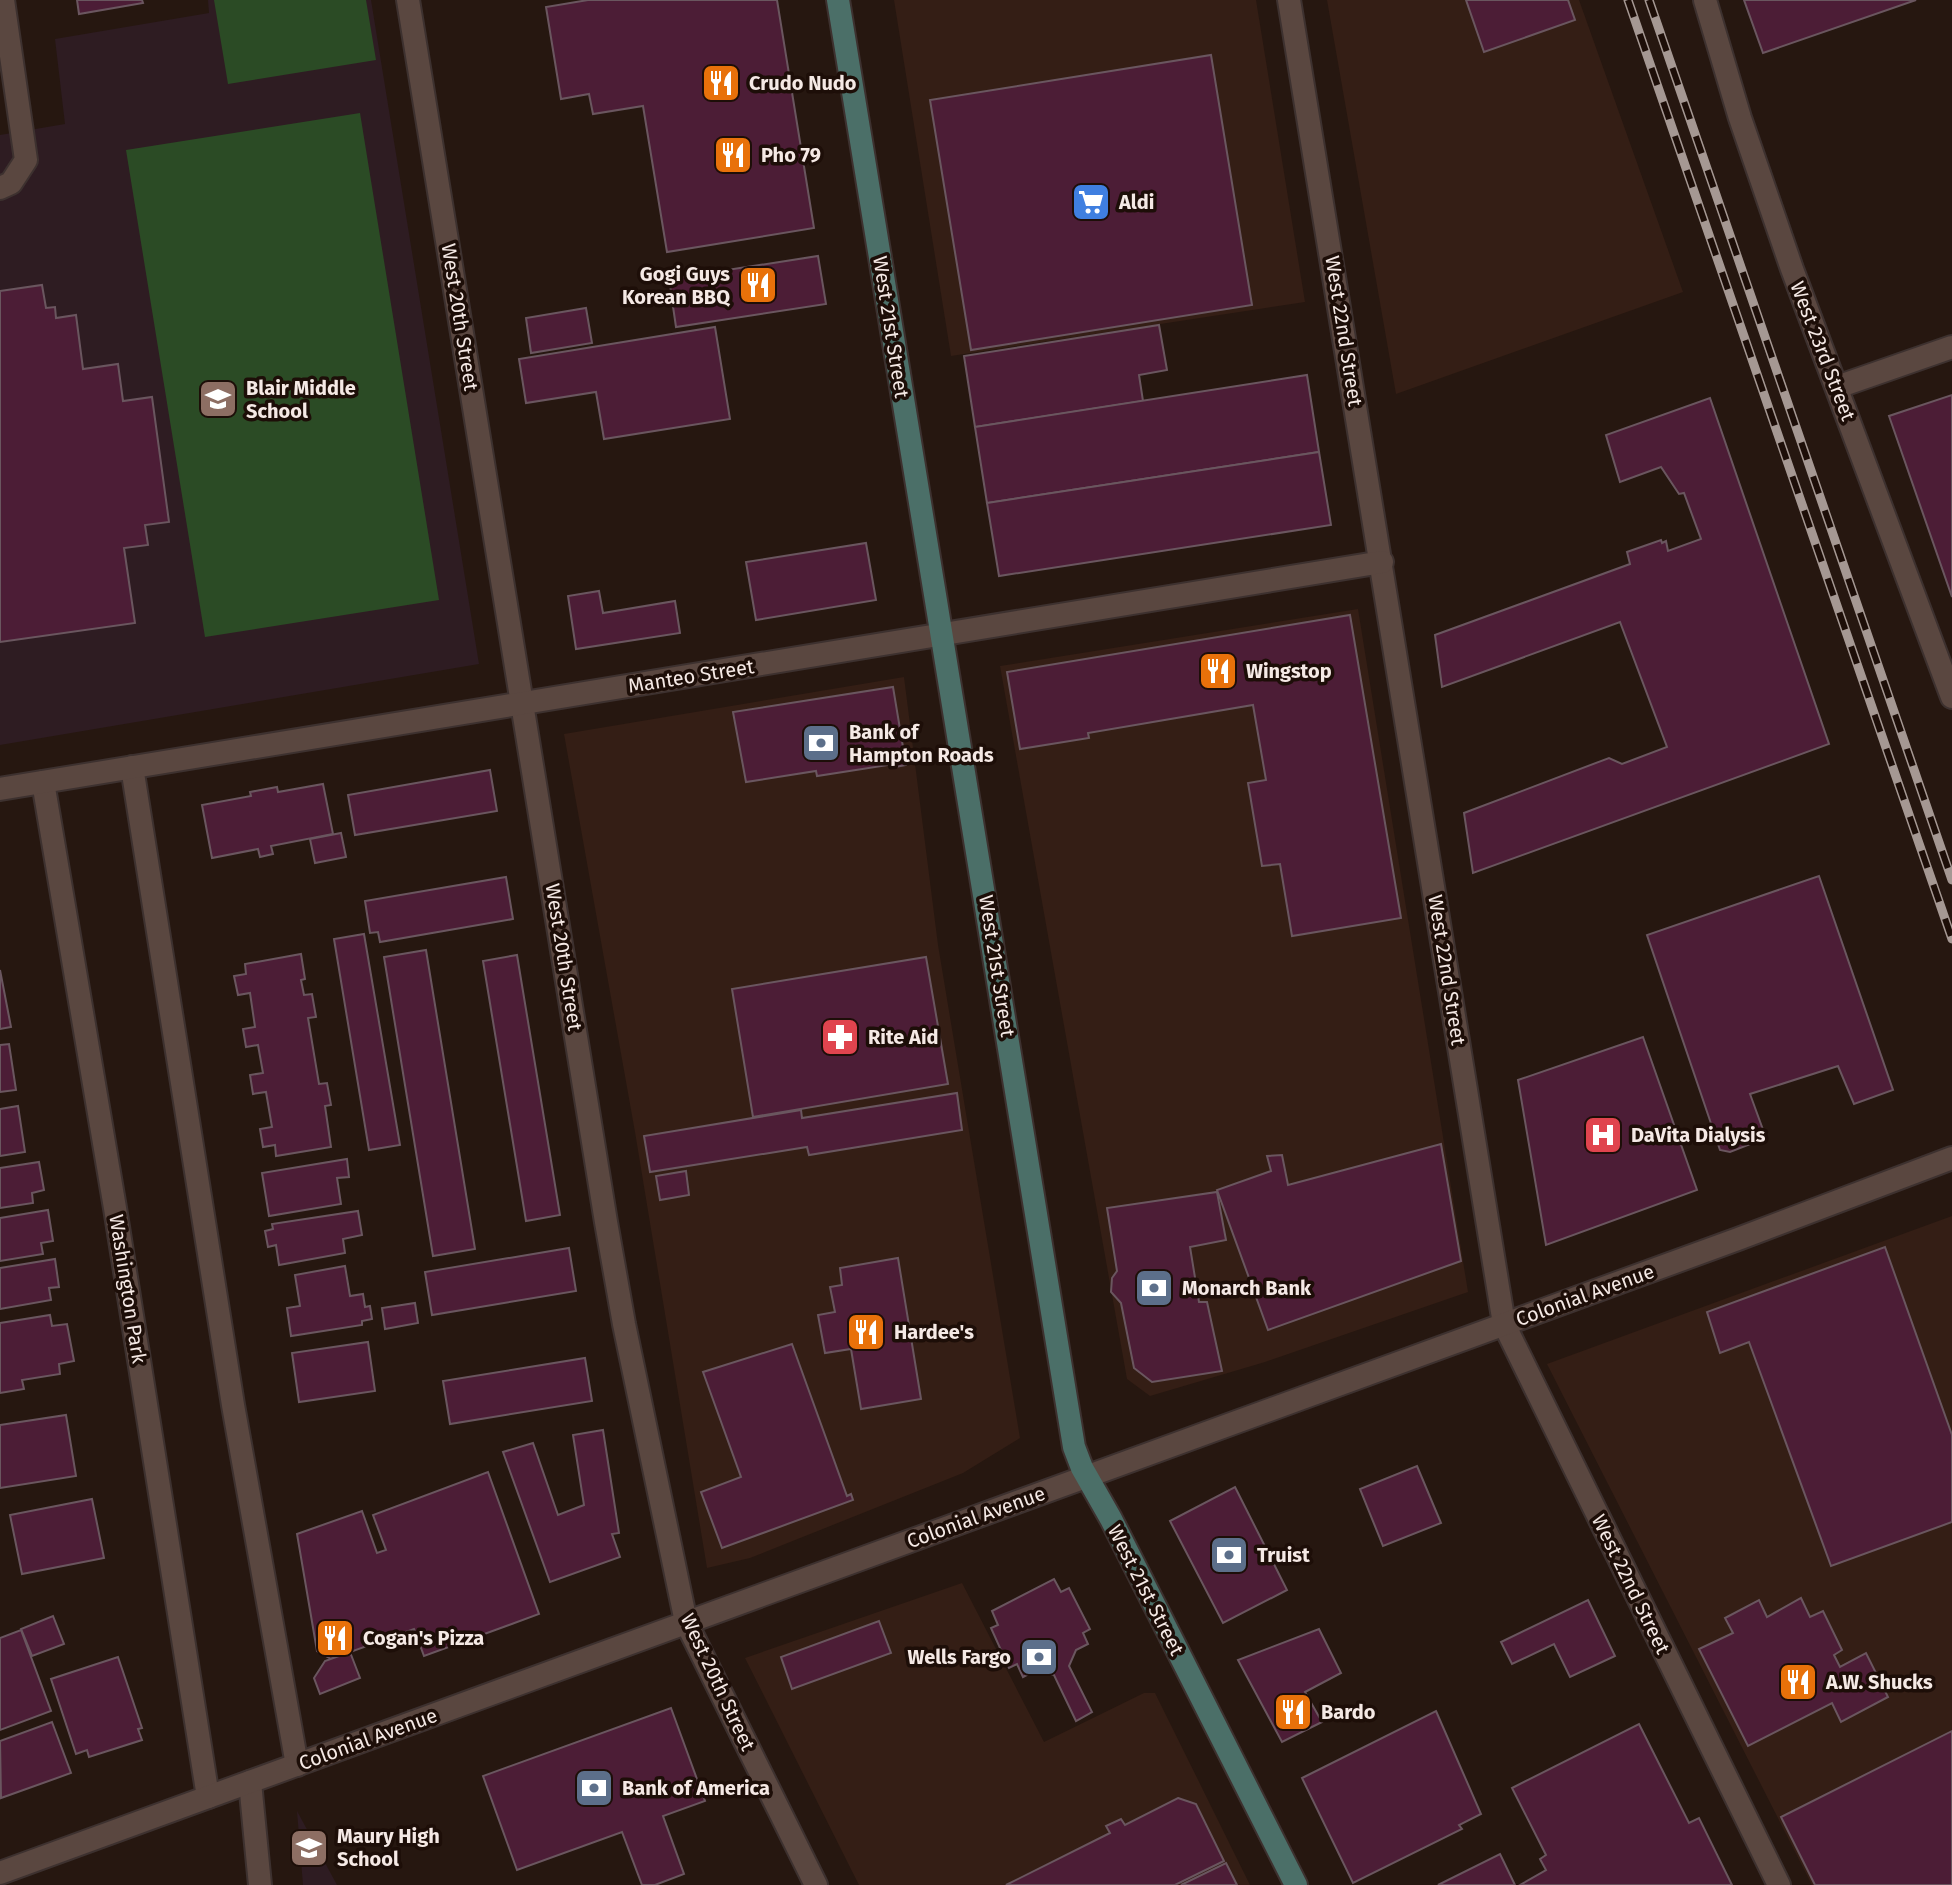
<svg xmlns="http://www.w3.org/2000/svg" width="1952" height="1885" viewBox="0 0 1952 1885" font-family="'Fira Sans',sans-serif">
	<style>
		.built { fill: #341e15 }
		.education { fill: #2e1c22 }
		.green { fill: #2b4b25 }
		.building { fill: #4c1d36; stroke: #6a565f; stroke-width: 2 }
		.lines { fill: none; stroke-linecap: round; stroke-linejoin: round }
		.minor-casing { stroke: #3d312f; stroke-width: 26 }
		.tertiary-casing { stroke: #3d312f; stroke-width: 26 }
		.secondary-casing { stroke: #3d312f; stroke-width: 26 }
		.minor { stroke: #5a4740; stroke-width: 22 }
		.tertiary { stroke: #5a4740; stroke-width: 22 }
		.secondary { stroke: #4b6f68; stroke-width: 22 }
		.rail-casing { stroke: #a59893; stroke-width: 9 }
		.rail { stroke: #1d0e08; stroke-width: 6; stroke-dasharray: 18; stroke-linecap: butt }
		.labels { text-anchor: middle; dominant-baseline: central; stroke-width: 7; stroke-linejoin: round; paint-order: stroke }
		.poi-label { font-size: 20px; font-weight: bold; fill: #f5e9e5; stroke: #1d0e08; text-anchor: start }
		.street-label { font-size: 20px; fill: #f5e9e5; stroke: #1d0e08 }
	</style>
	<rect width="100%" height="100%" fill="#261710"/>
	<!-- built -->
	<g class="built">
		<polygon points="894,0 1256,0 1305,302 951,356"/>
		<polygon points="1327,0 1579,0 1683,292 1396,394"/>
		<polygon points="1358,609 1468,1292 1265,1362 1150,1396 1127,1379 1000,666"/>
		<polygon points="904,677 938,945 1020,1438 963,1473 750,1558 707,1568 635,1132 564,734"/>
		<polygon points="1952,1216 1952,1885 1812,1885 1547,1364"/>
		<polygon points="962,1583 1044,1742 1144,1693 1155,1693 1250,1885 859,1885 745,1658"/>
	</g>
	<!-- education -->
	<g class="education">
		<polygon points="208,0 371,0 479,664 0,745 0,135 65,124 55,39 209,13"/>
		<polygon points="297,1811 337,1885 303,1885"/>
	</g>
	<!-- green -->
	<g class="green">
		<polygon points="214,0 366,0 376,60 228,84"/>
		<polygon points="360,113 439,600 205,637 126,150"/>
	</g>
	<!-- building -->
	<g class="building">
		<polygon points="77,0 142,0 143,3 79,14"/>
		<polygon points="588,0 777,0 814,228 667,252 643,106 593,114 589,94 561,99 546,7"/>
		<polygon points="1466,0 1568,0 1575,20 1484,52"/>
		<polygon points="1744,0 1916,0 1763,53"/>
		<polygon points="1211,55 1252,305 971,350 930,100"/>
		<polygon points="818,256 826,304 676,327 669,279"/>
		<polygon points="42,285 46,308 55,307 56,318 76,315 83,369 118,364 123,401 152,397 169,522 145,525 148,545 124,548 135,623 0,642 0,291"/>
		<polygon points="586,308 592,343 531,353 526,318"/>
		<polygon points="1159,325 1167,370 1139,375 1143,401 975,427 964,356"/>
		<polygon points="715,327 730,419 604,439 596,392 526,403 519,359"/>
		<polygon points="1307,375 1319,452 987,503 975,427"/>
		<polygon points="1952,395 1952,597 1889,416"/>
		<polygon points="1710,398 1829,744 1473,873 1464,813 1609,758 1622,764 1667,747 1620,622 1442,687 1435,635 1630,564 1627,552 1661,540 1662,543 1666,541 1668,551 1701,539 1684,493 1679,494 1661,467 1620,482 1606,435"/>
		<polygon points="1319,452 1331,525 999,576 987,503"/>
		<polygon points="866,543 876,600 756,620 746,562"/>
		<polygon points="599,591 603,613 675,601 680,633 576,649 568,596"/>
		<polygon points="1350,615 1401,918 1292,936 1280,864 1262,866 1248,783 1266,780 1253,705 1088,733 1089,738 1020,749 1007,672"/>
		<polygon points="893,687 906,765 895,767 894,764 817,776 816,771 746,782 733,712"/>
		<polygon points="490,770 497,811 355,835 348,795"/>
		<polygon points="323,784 333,834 271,846 273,854 260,857 258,849 212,858 202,805 251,796 250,792 277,787 278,792"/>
		<polygon points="341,833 346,857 315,863 310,839"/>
		<polygon points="1819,876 1893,1090 1854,1104 1838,1066 1750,1094 1766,1138 1730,1152 1720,1150 1647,935"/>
		<polygon points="506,877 513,919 380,942 378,932 370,933 365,901"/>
		<polygon points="364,934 400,1145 369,1150 334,939"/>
		<polygon points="426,950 475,1249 433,1256 384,957"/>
		<polygon points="301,954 305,979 301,980 304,995 312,994 316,1017 308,1018 319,1084 327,1083 331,1105 325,1106 331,1147 276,1156 275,1145 263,1147 260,1129 272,1127 266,1092 253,1094 250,1075 263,1073 258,1045 246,1047 243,1029 255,1027 250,993 238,995 234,976 246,974 245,964"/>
		<polygon points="517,955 560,1215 526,1221 483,961"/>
		<polygon points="926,957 948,1084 753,1117 732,989"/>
		<polygon points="0,970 11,1027 0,1029"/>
		<polygon points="1643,1037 1697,1190 1546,1245 1518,1080"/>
		<polygon points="9,1044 16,1090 0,1092 0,1045"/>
		<polygon points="957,1093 962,1130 809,1155 807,1147 650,1172 644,1136 801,1110 802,1118"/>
		<polygon points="18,1106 25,1152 0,1156 0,1109"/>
		<polygon points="1441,1144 1461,1261 1268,1330 1217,1190 1271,1171 1267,1156 1282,1155 1288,1185"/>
		<polygon points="347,1159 349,1177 337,1178 341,1204 269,1216 262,1173"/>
		<polygon points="39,1162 44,1190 32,1193 33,1203 0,1208 0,1168"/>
		<polygon points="686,1171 689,1195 660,1200 656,1176"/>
		<polygon points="1217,1192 1226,1240 1190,1247 1199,1302 1207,1302 1222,1371 1152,1382 1134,1368 1121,1303 1111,1292 1112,1278 1117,1271 1107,1208"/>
		<polygon points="48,1210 53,1241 41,1243 43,1254 0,1261 0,1218"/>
		<polygon points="358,1211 362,1235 343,1239 345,1253 279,1265 276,1245 268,1247 265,1231 273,1229 272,1224"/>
		<polygon points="1885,1247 1952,1435 1952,1522 1831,1566 1749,1342 1720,1353 1707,1312"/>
		<polygon points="569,1248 576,1291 432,1315 425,1272"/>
		<polygon points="898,1258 921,1399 861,1409 851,1349 825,1353 818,1315 835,1312 830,1287 842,1285 840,1268"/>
		<polygon points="55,1259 59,1287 49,1288 51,1300 0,1309 0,1268"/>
		<polygon points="345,1266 350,1296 363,1294 365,1307 370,1306 372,1319 362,1321 362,1325 291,1336 287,1308 300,1306 295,1275"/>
		<polygon points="415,1303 418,1323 385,1329 382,1308"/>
		<polygon points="50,1315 52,1326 67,1324 74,1361 59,1364 60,1374 22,1380 24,1389 0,1393 0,1323"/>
		<polygon points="368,1342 375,1391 299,1402 292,1353"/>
		<polygon points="792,1344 847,1496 851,1494 853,1500 722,1548 701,1492 741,1477 703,1372"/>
		<polygon points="585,1358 592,1401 450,1424 443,1381"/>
		<polygon points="66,1415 76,1476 0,1488 0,1425"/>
		<polygon points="603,1430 619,1533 612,1534 620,1557 550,1582 503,1452 533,1443 558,1515 584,1505 573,1435"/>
		<polygon points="1417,1466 1441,1523 1383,1546 1360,1489"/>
		<polygon points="488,1472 539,1614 424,1656 414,1629 331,1659 317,1651 297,1534 362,1511 377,1553 386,1550 373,1515"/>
		<polygon points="1235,1487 1287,1590 1223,1623 1170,1521"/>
		<polygon points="92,1499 104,1558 22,1574 10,1515"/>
		<polygon points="1054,1579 1061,1592 1069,1588 1090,1629 1083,1633 1088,1644 1076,1650 1069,1666 1092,1712 1076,1721 1054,1675 1036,1670 1023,1677 1017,1664 1009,1668 991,1628 998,1625 992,1611"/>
		<polygon points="1801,1598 1810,1617 1823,1611 1842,1650 1834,1655 1840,1667 1866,1653 1888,1697 1841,1722 1832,1703 1748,1746 1699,1649 1733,1633 1725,1618 1759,1600 1767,1617"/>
		<polygon points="1588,1600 1615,1656 1570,1677 1554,1644 1512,1664 1501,1642"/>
		<polygon points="53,1616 64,1644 32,1656 21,1629"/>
		<polygon points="879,1621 891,1653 792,1689 781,1657"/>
		<polygon points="1319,1629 1341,1673 1305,1692 1322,1722 1282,1742 1238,1660"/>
		<polygon points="21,1630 51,1711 0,1730 0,1638"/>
		<polygon points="350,1652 360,1678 320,1694 314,1678 325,1661"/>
		<polygon points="118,1657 142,1728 138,1729 142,1740 89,1757 87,1750 76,1754 51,1679"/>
		<polygon points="671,1708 705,1801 663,1816 684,1874 655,1885 642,1885 622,1832 517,1870 483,1776"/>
		<polygon points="1436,1711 1481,1814 1459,1825 1462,1829 1353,1883 1302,1778"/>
		<polygon points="52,1722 71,1773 1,1798 0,1741"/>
		<polygon points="1639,1724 1689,1823 1699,1818 1732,1885 1520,1885 1546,1870 1540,1859 1546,1855 1512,1788"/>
		<polygon points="1952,1731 1952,1885 1815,1885 1781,1817"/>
		<polygon points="1178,1798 1196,1804 1224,1861 1175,1885 1006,1885 1110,1833 1106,1826 1121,1819 1125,1825"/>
		<polygon points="1500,1854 1515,1885 1438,1885"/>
		<polygon points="1226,1863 1237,1885 1181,1885"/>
	</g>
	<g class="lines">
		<!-- minor casing -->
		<g class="minor-casing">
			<g id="minor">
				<polyline points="408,0 606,1222 624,1324 686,1622 816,1885"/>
				<polyline points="1289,0 1504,1324 1779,1885"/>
				<polyline points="1705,0 1740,118 1792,269 1952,697"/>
				<polyline points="0,188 11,183 26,160 3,0"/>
				<polyline points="1837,387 1952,347"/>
				<polyline points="132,767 233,1405 297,1765"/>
				<polyline points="43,782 115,1208 208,1797"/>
				<polyline points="0,789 1382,562"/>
				<polyline points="250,1782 260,1885"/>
			</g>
		</g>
		<!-- tertiary casing -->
		<g class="tertiary-casing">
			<polyline id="tertiary" points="0,1873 1738,1239 1952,1158"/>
		</g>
		<!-- secondary casing -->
		<g class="secondary-casing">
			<polyline id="secondary" points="838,0 1074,1447 1082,1468 1111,1519 1296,1885"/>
		</g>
		<!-- minor -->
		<use href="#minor" class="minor"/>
		<!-- tertiary -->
		<use href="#tertiary" class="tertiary"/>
		<!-- secondary -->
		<use href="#secondary" class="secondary"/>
		<!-- rail casing -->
		<g class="rail-casing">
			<g id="rail">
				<polyline points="1628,0 1952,939"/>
				<polyline points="1649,0 1952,880"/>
			</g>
		</g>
		<!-- rail -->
		<use href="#rail" class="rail"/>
	</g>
	<!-- icons -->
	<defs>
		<g id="restaurant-square" transform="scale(2)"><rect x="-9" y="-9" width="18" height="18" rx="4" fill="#e8710a" stroke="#1d0e08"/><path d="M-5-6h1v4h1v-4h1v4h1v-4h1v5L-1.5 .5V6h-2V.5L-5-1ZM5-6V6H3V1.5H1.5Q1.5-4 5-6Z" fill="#fff"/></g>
		<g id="supermarket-square" transform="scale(2)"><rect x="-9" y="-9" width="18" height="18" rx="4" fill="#3f7fe0" stroke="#1d0e08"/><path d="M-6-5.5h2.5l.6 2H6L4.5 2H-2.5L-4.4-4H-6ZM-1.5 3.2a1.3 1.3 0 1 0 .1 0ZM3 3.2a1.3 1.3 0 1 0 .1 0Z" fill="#fff"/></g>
		<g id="school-square" transform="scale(2)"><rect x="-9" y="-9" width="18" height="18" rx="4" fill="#8d6e63" stroke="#1d0e08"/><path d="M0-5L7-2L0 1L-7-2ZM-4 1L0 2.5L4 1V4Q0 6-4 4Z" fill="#fff"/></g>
		<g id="bank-square" transform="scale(2)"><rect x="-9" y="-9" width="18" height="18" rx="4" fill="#5c6f8a" stroke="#1d0e08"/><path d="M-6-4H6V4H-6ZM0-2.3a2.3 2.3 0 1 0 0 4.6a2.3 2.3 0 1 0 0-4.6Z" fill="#fff"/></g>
		<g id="pharmacy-square" transform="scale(2)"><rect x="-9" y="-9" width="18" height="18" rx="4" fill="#e0444e" stroke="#1d0e08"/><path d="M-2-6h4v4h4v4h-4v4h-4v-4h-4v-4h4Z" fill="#fff"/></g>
		<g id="hospital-square" transform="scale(2)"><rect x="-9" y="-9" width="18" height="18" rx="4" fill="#e0444e" stroke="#1d0e08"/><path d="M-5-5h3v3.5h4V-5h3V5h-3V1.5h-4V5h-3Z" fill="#fff"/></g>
	</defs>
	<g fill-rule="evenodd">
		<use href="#restaurant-square" x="721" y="83"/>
		<use href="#restaurant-square" x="733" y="155"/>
		<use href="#supermarket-square" x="1091" y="202"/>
		<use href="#restaurant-square" x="758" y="285"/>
		<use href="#school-square" x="218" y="399"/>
		<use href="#restaurant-square" x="1218" y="671"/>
		<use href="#bank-square" x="821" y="743"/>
		<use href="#pharmacy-square" x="840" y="1037"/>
		<use href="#hospital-square" x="1603" y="1135"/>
		<use href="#bank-square" x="1154" y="1288"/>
		<use href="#restaurant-square" x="866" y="1332"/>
		<use href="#bank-square" x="1229" y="1555"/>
		<use href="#restaurant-square" x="335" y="1638"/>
		<use href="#bank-square" x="1039" y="1657"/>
		<use href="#restaurant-square" x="1798" y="1682"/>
		<use href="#restaurant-square" x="1293" y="1712"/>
		<use href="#bank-square" x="594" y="1788"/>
		<use href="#school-square" x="309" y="1848"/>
	</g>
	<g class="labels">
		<!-- poi labels -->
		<g class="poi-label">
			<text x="749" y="83">Crudo Nudo</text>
			<text x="761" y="155">Pho 79</text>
			<text x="1119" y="202">Aldi</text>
			<text x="730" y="274" text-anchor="end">Gogi Guys<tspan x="730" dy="23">Korean BBQ</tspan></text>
			<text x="246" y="388">Blair Middle<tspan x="246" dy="23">School</tspan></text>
			<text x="1246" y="671">Wingstop</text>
			<text x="849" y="732">Bank of<tspan x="849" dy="23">Hampton Roads</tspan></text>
			<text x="868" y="1037">Rite Aid</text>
			<text x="1631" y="1135">DaVita Dialysis</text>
			<text x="1182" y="1288">Monarch Bank</text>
			<text x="894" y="1332">Hardee's</text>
			<text x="1257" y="1555">Truist</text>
			<text x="363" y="1638">Cogan's Pizza</text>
			<text x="1011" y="1657" text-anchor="end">Wells Fargo</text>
			<text x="1826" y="1682">A.W. Shucks</text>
			<text x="1321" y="1712">Bardo</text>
			<text x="622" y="1788">Bank of America</text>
			<text x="337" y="1836">Maury High<tspan x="337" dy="23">School</tspan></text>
		</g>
		<!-- street labels -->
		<g class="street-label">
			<text transform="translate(460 317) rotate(81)">West 20th Street</text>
			<text transform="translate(891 327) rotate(81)">West 21st Street</text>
			<text transform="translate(1344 331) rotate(81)">West 22nd Street</text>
			<text transform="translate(1823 351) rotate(69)">West 23rd Street</text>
			<text transform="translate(691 676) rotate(-9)">Manteo Street</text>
			<text transform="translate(564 957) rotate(81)">West 20th Street</text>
			<text transform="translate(997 966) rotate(81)">West 21st Street</text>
			<text transform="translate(1447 970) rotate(81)">West 22nd Street</text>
			<text transform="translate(128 1289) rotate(81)">Washington Park</text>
			<text transform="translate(1585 1295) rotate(-20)">Colonial Avenue</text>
			<text transform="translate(976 1517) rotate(-20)">Colonial Avenue</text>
			<text transform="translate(1631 1584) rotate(64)">West 22nd Street</text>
			<text transform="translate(1146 1590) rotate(63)">West 21st Street</text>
			<text transform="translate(718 1682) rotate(65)">West 20th Street</text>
			<text transform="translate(368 1739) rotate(-20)">Colonial Avenue</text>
		</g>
	</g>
</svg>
